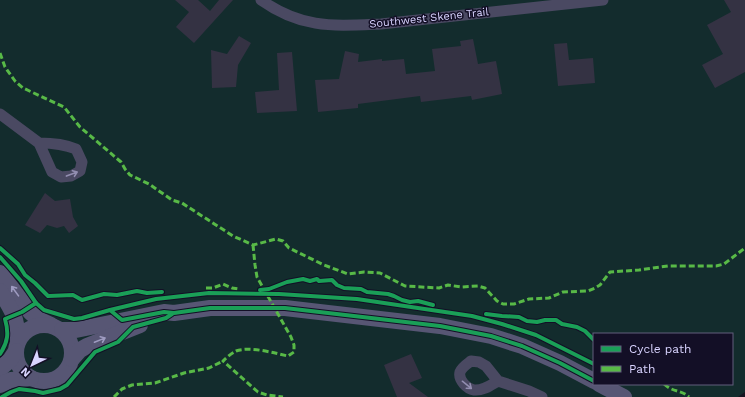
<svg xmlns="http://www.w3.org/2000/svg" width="745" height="397" viewBox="0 0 745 397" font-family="'Work Sans',sans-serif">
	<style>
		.green { fill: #132c2d; fill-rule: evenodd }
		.building { fill: #343243 }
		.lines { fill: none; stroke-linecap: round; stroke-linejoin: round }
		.street { stroke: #4a4962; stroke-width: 11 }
		.secondary { stroke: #575674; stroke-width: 16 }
		.quiet { stroke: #58b947; stroke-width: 3; stroke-dasharray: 6 3; stroke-linecap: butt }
		.cycleway-casing { stroke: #130f26; stroke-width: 6 }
		.cycleway { stroke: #1a9f57; stroke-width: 4 }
		.oneway { stroke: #928eb0 }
		.oneway2 { stroke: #9e9bc0 }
		.labels { text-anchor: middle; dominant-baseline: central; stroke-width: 3; stroke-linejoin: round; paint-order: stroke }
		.street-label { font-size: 11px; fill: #d9d4ff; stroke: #130f26 }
	</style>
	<rect width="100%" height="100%" fill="#161421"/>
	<!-- green -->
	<path class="green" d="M 0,0 L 745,0 L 745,392 L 738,397 L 0,397 ZM 594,334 L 732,334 L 732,384 L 594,384 Z"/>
	<!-- building -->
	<g class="building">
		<polygon points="175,0 198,0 210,11 219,0 233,0 194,43 176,27 189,12"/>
		<polygon points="724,0 745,0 745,72 715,88 702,65 723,54 707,25 731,12"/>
		<polygon points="239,36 251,43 238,65 236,87 212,88 211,50 227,54"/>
		<polygon points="473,39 478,64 496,61 502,94 472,100 471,96 421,102 420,96 358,104 358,108 318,112 315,80 339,79 345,51 359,54 358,62 382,59 382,61 404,59 406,74 435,71 432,49 461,46 460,41"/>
		<polygon points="567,43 569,60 593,58 595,83 558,86 554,44"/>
		<polygon points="292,52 297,111 257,113 255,92 279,90 277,53"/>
		<polygon points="45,193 55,201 70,199 73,217 78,226 69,233 64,226 57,228 47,225 40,233 25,225"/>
		<polygon points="411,354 422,378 409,383 428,397 397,397 384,365"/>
	</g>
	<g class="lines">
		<!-- street -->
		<g class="street">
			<path d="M 261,0 C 302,29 333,26 381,24 L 603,0"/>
			<path d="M 0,114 L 39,143 L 52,172 L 61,177 L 71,176 L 80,171 L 82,162 L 76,149 C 64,144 52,143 39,143"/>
			<path d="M 498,381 C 491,385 483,391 474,390 C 467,389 458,380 460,372 C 462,367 467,364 471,361 L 479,362 L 486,366 L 498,381 L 529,391 L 542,397"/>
		</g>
		<!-- secondary -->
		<g class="secondary">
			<polyline points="0,273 31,313 38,319 51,325"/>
			<path d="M 0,291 C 12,310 17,317 18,341"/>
			<circle cx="44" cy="353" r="28"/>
			<polyline points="62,330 76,330 164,312 174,313 210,308 285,308 440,326 491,336 522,346 560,363 594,381"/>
			<polyline points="72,359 80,350 87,346 140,325"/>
			<polyline points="0,369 10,360 16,351"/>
			<polyline points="599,384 624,397"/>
			<polyline points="0,385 11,380 31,378"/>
		</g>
		<!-- quiet -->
		<g class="quiet">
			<polyline points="0,53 5,67 15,81 23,88 64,107 80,127 121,162 125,169 130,175 149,184 172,200 182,203 233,236 253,245 276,239 283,241 289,248 324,265 348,274 364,272 380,273 405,286 439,288 448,285 461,287 478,286 485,288 497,301 503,304 514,304 529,299 549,298 563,292 588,291 595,288 600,285 610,272 639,270 668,266 716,266 724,264 745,248"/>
			<path d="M 253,245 L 255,265 L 257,277 L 291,337 L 294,345 L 294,352 L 288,356 C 274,353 250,346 236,351 C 232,353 227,357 223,361 L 258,392 L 267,395 L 283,397"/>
			<polyline points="206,288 213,288 223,284 232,288 239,289"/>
			<path d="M 664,384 C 674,393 680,389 689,397"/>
			<polyline points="114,397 122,389 132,385 155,383 184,373 209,368 223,361"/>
		</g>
		<!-- cycleway casing -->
		<g class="cycleway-casing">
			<g id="cycleway">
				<polyline points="0,248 18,264 25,275 35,283 48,296 73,295 82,300 104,294 117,295 137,291 147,293 162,292"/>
				<polyline points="0,257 21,281 36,303"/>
				<polyline points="260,290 269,289 287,282 303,279 310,281 317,279 319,281 332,280 337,285 344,288 361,289 367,292 388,294 394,296 402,300 410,302 418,301 433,305"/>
				<polyline points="110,310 122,320 164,312 174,313 210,308 285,308 440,326 491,336 522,346 560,363 594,381"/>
				<polyline points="486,314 502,316 519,317 527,321 537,322 545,320 556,320 562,324 577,327 585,331 594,340"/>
				<path d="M 0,354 C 8,342 9,333 5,319 L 22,312 L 36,303 L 44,310 L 74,319 L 82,318 L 110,310 L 156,299 L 209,293 L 279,294 L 357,299 L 472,316 L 502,324 L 536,335 L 594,364"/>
				<polyline points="2,397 11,392 19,389 35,391 43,393 60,389 67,385 95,352 118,342 133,327 166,318 172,314"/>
			</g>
		</g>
		<!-- cycleway -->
		<use href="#cycleway" class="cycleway"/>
	</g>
	<!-- one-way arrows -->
	<defs><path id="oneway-shaft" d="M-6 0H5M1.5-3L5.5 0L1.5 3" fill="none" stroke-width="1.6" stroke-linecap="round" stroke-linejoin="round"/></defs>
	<g class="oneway">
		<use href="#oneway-shaft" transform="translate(72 174) rotate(-20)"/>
		<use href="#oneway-shaft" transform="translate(467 385) rotate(39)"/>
	</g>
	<g class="oneway2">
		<use href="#oneway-shaft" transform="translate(15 291) rotate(-126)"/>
		<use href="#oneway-shaft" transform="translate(100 340) rotate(-22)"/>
	</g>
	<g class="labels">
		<!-- street labels -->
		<g class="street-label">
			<text transform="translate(429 18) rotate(-6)">Southwest Skene Trail</text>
		</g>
	</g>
	<!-- legend -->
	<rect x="593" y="333" width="140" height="52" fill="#130f26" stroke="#625e7d"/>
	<rect x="601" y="346" width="20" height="6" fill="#1a9f57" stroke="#625e7d"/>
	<text x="629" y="353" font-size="12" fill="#d9d4ff">Cycle path</text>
	<rect x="601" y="366" width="20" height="6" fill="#58b947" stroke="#625e7d"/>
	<text x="629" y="373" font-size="12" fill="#d9d4ff">Path</text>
	<!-- north arrow -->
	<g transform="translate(32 365) rotate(223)" stroke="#130f26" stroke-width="3" paint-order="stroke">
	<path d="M0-3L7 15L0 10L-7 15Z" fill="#d9d4ff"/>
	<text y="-6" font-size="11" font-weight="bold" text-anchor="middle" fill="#d9d4ff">N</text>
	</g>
</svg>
